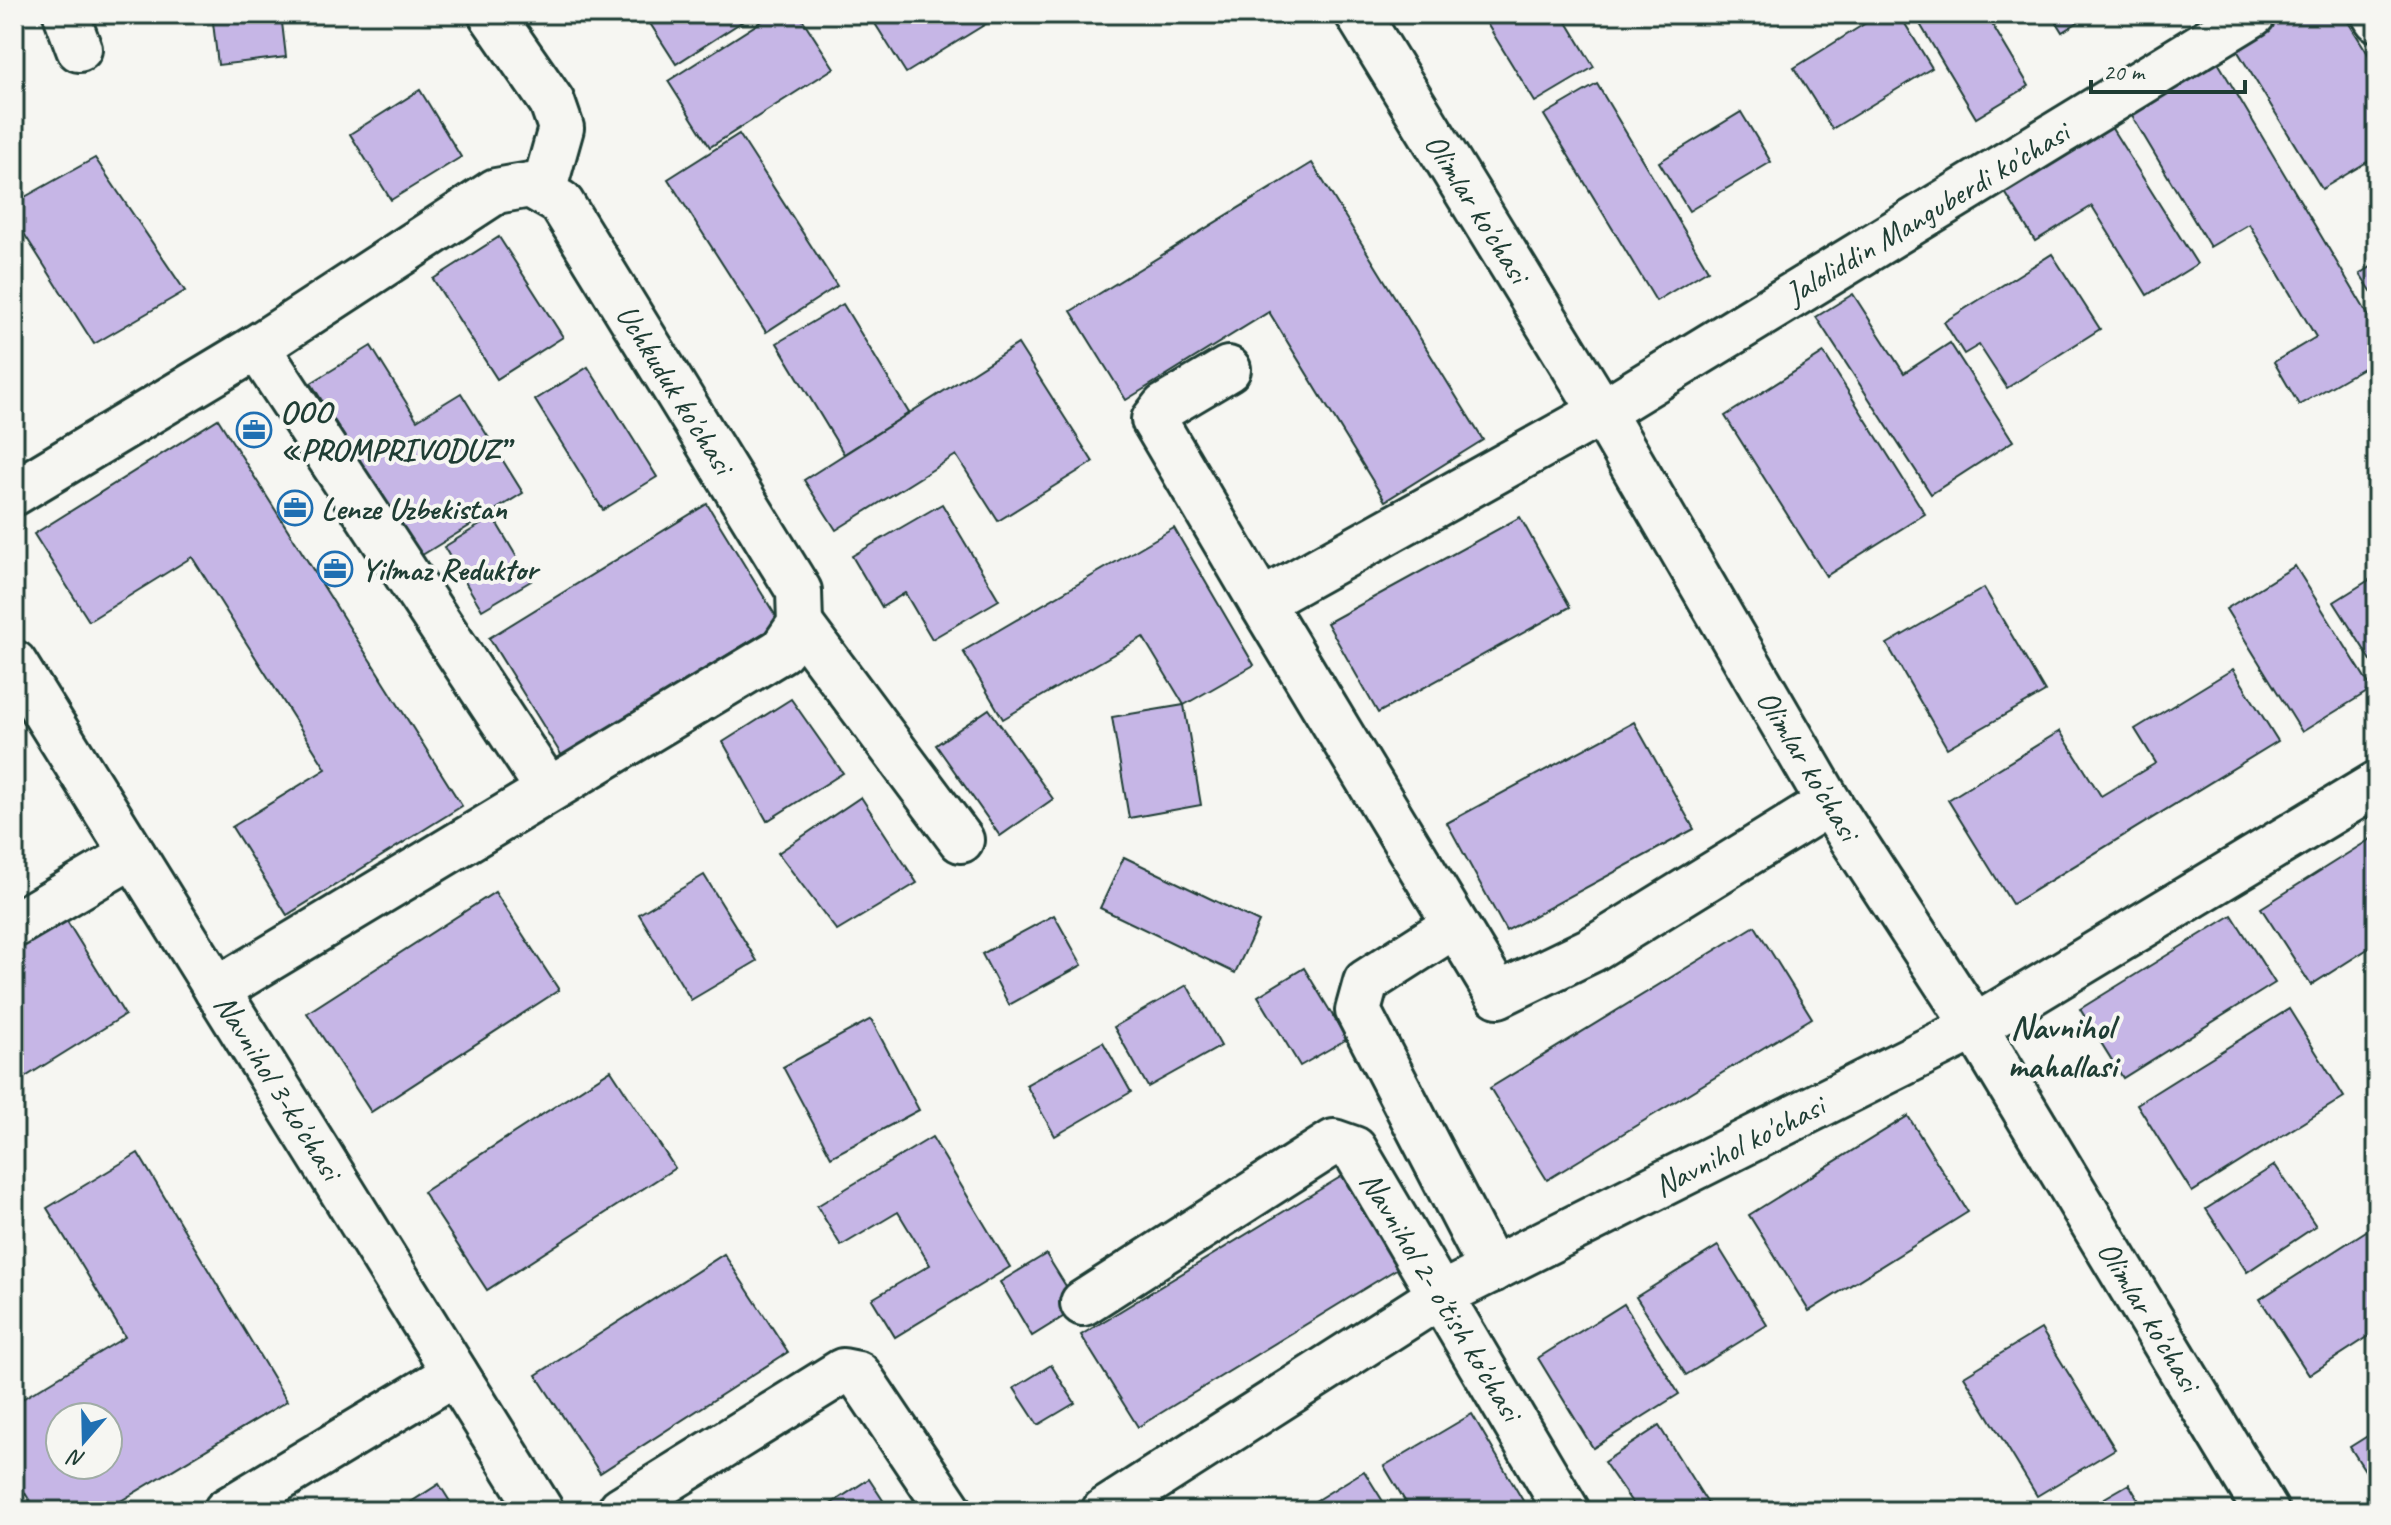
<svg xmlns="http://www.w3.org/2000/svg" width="2391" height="1525" viewBox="0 0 2391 1525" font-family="Caveat,sans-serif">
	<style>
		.building { fill: #c6b6e6; stroke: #1f3d34; stroke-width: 2; fill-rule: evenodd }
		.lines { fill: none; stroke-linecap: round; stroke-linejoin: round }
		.minor-casing { stroke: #1f3d34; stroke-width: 50 }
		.minor { stroke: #f6f6f2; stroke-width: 44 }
		.labels { text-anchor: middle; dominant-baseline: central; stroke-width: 8; stroke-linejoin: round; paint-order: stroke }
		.street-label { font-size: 32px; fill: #1f3d34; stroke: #f6f6f2 }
		.poi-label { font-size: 32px; font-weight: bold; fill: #1f3d34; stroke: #f6f6f2; text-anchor: start }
		.neighbourhood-label { font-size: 34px; font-weight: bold; fill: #1f3d34; stroke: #f6f6f2 }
	</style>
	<rect width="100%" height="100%" fill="#f6f6f2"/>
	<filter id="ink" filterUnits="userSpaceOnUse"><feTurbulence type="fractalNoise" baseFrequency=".0125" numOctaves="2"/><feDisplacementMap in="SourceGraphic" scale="16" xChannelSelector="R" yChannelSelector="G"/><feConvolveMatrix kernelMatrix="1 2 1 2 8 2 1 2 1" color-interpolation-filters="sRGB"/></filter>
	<g filter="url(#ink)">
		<!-- building -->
		<g class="building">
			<polygon points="212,14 281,14 286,57 218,65"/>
			<polygon points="644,14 754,14 676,64"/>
			<polygon points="773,14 799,14 834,68 710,147 668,81"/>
			<polygon points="869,14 1002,14 906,73"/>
			<polygon points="1481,14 1562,14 1594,67 1535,102"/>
			<polygon points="1865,14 1899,14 1932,68 1832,129 1794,68 1869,21"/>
			<polygon points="1914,14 1986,14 2029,86 1976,118"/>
			<polygon points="2051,14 2091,14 2062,32"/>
			<polygon points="2278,14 2343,14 2377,68 2377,156 2322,189 2232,42"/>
			<polygon points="2216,59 2377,330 2377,360 2299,405 2274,362 2316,337 2249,224 2210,247 2129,111"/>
			<polygon points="1597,84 1708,270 1656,301 1544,115"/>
			<polygon points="420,90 461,157 391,200 350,134"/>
			<polygon points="1741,112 1771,162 1689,211 1659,162"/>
			<polygon points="2106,119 2197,264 2147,295 2092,206 2035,241 2000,184"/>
			<polygon points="739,134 837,286 766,332 668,179"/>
			<polygon points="95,158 185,291 94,344 23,232 14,237 14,203"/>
			<polygon points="1312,163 1483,440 1385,501 1269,312 1126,400 1071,311"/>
			<polygon points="499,237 563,337 497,379 433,279"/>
			<polygon points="2052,254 2100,329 2007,388 1979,345 1964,354 1944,322"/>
			<polygon points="2377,263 2377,300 2360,274"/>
			<polygon points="1853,294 1904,373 1950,343 2013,441 1931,494 1816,317"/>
			<polygon points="843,304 909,413 844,454 777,343"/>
			<polygon points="1018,344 1093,462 998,521 956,455 836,530 804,480"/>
			<polygon points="371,346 417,420 461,393 523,493 419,557 311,383"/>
			<polygon points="1824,353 1925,514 1826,576 1725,416"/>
			<polygon points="588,367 657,477 603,510 535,400"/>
			<polygon points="218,419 462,806 287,915 232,827 326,769 192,557 89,621 34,534"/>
			<polygon points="707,504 780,623 562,756 489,638"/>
			<polygon points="942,504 999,600 932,639 905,593 882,607 852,556"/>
			<polygon points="493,517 531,581 482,610 444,547"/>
			<polygon points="1520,517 1570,607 1378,713 1327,623"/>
			<polygon points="1174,528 1254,665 1184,705 1143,637 1003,719 963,651"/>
			<polygon points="2295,566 2372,689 2302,732 2226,609"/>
			<polygon points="2377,575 2377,663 2374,665 2334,602"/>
			<polygon points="1984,588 2045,692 1947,748 1887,644"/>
			<polygon points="2233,669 2278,741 2012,904 1948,800 2060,731 2101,796 2156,763 2135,729"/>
			<polygon points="791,699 843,773 767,821 723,742"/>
			<polygon points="1184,705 1201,805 1129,818 1112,717"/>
			<polygon points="989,709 1053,799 1000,836 936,745"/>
			<polygon points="1634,722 1694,829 1506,931 1447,823"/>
			<polygon points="861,797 917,883 837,931 778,853"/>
			<polygon points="2377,835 2377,943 2311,985 2261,908"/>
			<polygon points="1124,857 1259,922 1235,973 1100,908"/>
			<polygon points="704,875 757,961 691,1000 639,914"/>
			<polygon points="495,892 559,990 371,1112 307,1013"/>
			<polygon points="1054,915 1082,965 1009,1005 982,954"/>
			<polygon points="2232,915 2275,983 2123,1078 2080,1009"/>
			<polygon points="65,918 125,1015 14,1084 14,949"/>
			<polygon points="1755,926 1812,1018 1547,1180 1490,1088"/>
			<polygon points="1304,968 1347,1039 1300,1066 1258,996"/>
			<polygon points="1187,985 1221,1046 1148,1087 1114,1027"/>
			<polygon points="2289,1009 2344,1097 2192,1192 2137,1104"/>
			<polygon points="871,1019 919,1110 831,1157 783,1067"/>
			<polygon points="1103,1042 1131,1092 1055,1136 1026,1085"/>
			<polygon points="611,1070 675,1168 487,1290 423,1192"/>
			<polygon points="1908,1116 1968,1212 1809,1311 1749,1215"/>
			<polygon points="932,1137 1010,1267 895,1337 872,1299 930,1265 898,1212 841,1246 817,1206"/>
			<path d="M 138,1153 L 287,1401 L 104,1511 L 36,1511 L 14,1475 L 14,1404 L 125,1337 L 47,1208 ZM 60,1417 L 108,1417 L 108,1465 L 60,1465 Z"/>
			<polygon points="2275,1165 2316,1226 2247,1272 2206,1209"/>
			<polygon points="1347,1173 1403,1265 1138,1427 1081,1335"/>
			<polygon points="2377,1224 2377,1331 2309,1375 2260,1299"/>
			<polygon points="1718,1246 1767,1325 1686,1375 1636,1297"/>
			<polygon points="724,1254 788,1352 600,1473 536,1375"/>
			<polygon points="1046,1254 1079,1307 1032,1336 1000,1282"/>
			<polygon points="1624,1304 1679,1394 1593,1448 1538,1358"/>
			<polygon points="2041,1329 2115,1449 2037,1496 1964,1376"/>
			<polygon points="1051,1365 1075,1403 1038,1425 1014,1388"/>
			<polygon points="1472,1414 1529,1511 1411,1511 1384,1466"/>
			<polygon points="1659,1426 1712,1510 1638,1511 1604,1462"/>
			<polygon points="2377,1430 2377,1489 2350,1447"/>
			<polygon points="1364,1471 1389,1511 1299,1511"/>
			<polygon points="869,1479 890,1511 820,1511"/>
			<polygon points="439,1484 456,1511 397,1511"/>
			<polygon points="2129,1484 2145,1511 2082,1511"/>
		</g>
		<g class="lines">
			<!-- minor casing -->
			<g class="minor-casing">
				<g id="minor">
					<polyline points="66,14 79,49"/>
					<polyline points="491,14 552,102 561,128 543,192"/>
					<polyline points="1358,14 1602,412 1829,803 1975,1027 2266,1511"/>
					<polyline points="2374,14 2377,19"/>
					<polyline points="257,347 548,789"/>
					<polyline points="1228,369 1164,407 1154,420 1261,602"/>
					<polyline points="14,493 257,347 496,191 530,185 561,203 799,591 800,624 782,650 217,990"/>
					<polyline points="800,624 961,840"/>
					<polyline points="14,663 541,1511"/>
					<polyline points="1829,803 1591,950 1498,995 1261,602 1602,412 2253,14"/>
					<polyline points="14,925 133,855"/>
					<polyline points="1455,925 1366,982 1358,1011 1492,1270"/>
					<polyline points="1083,1303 1334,1142 1354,1149 1567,1511"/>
					<polyline points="621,1509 843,1371 858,1374 950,1511"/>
					<polyline points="226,1511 455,1373"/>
					<polyline points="1104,1511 1441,1295 1975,1027 2377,784"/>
				</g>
			</g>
			<!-- minor -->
			<use href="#minor" class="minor"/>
		</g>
	</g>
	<!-- icons -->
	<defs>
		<g id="office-ring" transform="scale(1.8)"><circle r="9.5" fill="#f6f6f2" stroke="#1f6fb2" stroke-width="1.5"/><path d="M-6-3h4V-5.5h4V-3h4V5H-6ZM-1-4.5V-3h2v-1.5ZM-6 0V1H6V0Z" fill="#1f6fb2"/></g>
	</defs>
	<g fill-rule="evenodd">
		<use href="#office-ring" x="254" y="430"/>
		<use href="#office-ring" x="295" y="508"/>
		<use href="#office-ring" x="335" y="569"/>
	</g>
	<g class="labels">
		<!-- street labels -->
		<g class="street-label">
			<text transform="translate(1477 208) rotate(58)">Olimlar ko'chasi</text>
			<text transform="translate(1927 213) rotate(-31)">Jaloliddin Manguberdi ko'chasi</text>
			<text transform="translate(675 389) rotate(58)">Uchkuduk ko'chasi</text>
			<text transform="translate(1808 765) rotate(59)">Olimlar ko'chasi</text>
			<text transform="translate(278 1087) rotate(58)">Navnihol 3-ko'chasi</text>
			<text transform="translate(1739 1146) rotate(-27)">Navnihol ko'chasi</text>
			<text transform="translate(1441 1296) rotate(59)">Navnihol 2- o'tish ko'chasi</text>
			<text transform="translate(2149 1316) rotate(59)">Olimlar ko'chasi</text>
		</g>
		<!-- poi labels -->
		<g class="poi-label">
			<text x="280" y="412">ООО<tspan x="280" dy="37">«PROMPRIVODUZ”</tspan></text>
			<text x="321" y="508">Lenze Uzbekistan</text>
			<text x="361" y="569">Yilmaz Reduktor</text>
		</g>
		<!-- neighbourhood labels -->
		<g class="neighbourhood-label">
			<text x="2062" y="1026">Navnihol<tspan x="2062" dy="39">mahallasi</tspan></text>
		</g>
	</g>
	<!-- margin -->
	<rect width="2391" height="1525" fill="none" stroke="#f6f6f2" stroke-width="48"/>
	<rect x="24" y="24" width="2343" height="1477" fill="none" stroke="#1f3d34" stroke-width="3" filter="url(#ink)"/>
	<!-- north arrow -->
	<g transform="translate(84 1441) rotate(200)"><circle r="38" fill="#f6f6f2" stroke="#a0aca6" stroke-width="2"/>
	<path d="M0-6L14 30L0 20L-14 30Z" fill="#1f6fb2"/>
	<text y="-12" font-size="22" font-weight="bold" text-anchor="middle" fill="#1f3d34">N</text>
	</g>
	<!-- scale -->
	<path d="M2091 80v12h154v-12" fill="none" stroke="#1f3d34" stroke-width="4"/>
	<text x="2103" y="80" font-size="24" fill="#1f3d34" stroke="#f6f6f2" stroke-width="6" paint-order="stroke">20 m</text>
</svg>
